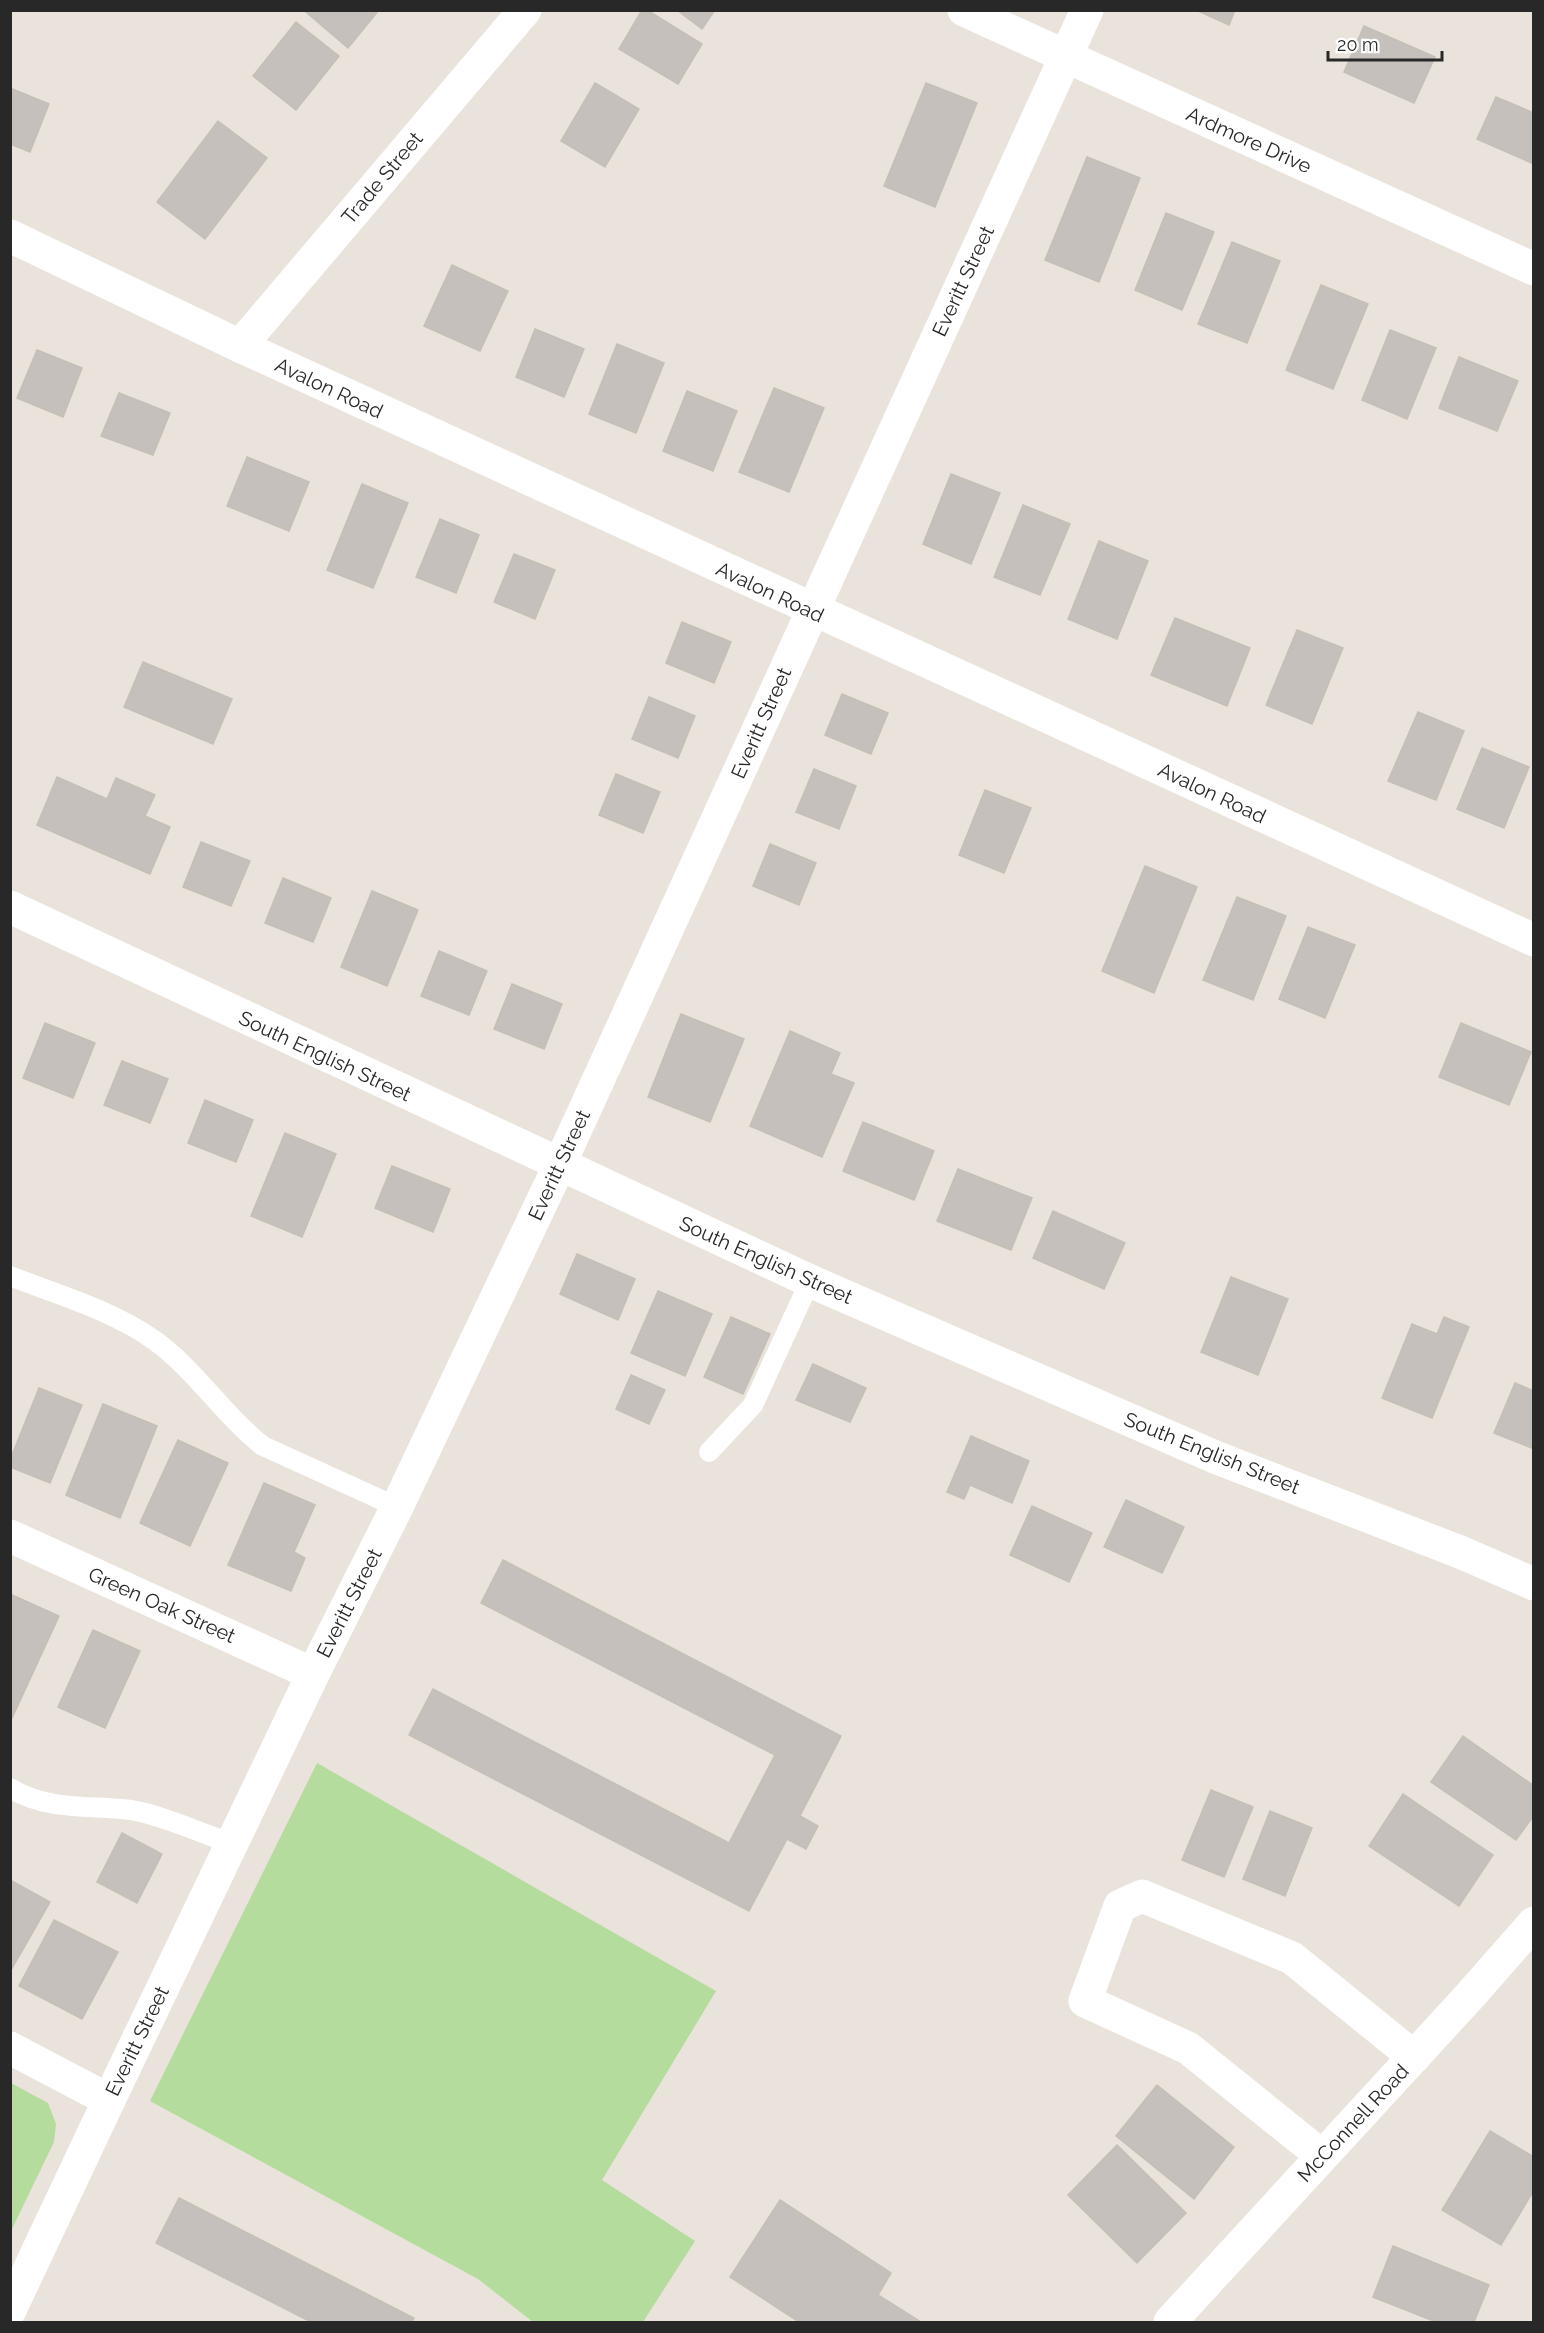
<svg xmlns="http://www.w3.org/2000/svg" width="1544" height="2333" viewBox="0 0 1544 2333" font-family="Raleway,sans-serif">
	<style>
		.green { fill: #b4dc9c }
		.building { fill: #c5c0bb; stroke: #c5bfb5; stroke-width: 1.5 }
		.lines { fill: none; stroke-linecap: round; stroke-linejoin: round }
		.lane { stroke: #fff; stroke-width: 20 }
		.street { stroke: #fff; stroke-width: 33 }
		.secondary { stroke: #fff; stroke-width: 33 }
		.labels { text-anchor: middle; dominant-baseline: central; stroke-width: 6; stroke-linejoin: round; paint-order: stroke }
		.street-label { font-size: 20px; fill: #282828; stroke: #fff }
	</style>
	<rect width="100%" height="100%" fill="#eae3db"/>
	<!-- green -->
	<g class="green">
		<polygon points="317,1763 716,1991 602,2180 695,2241 643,2322 533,2322 478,2279 150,2101"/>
		<polygon points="11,2083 48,2103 56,2124 54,2142 11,2231"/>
	</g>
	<!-- building -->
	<g class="building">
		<polygon points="307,10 379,10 348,48 306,12"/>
		<polygon points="642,10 647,10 702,44 678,84 619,49"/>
		<polygon points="677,10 715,10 702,29"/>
		<polygon points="1196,10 1235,10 1229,25"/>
		<polygon points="296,22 339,56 296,110 253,76"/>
		<polygon points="1364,26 1435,57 1414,103 1344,72"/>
		<polygon points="595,83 639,109 605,167 561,141"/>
		<polygon points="926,83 977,103 935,207 884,186"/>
		<polygon points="10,88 49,104 30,152 10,144"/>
		<polygon points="1496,97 1534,113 1534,164 1477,139"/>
		<polygon points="218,121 267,158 205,239 157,202"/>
		<polygon points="1087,157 1140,178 1099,282 1045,260"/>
		<polygon points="1166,213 1214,232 1182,310 1135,290"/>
		<polygon points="1232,242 1280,261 1247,343 1198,324"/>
		<polygon points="452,265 508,291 480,351 424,326"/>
		<polygon points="1321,285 1368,304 1333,389 1286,370"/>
		<polygon points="535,329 584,349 564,397 516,377"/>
		<polygon points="1390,330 1436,348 1407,419 1362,400"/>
		<polygon points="617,344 664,363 636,433 589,414"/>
		<polygon points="37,350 82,368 63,417 17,398"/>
		<polygon points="1459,357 1518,381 1497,431 1439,408"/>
		<polygon points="774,388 824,408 789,492 739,472"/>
		<polygon points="687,391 737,411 713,471 663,451"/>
		<polygon points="119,393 170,413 153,455 101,436"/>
		<polygon points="247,457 309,482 289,531 227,506"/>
		<polygon points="951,474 1000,493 971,564 923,544"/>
		<polygon points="362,484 408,503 373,588 327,570"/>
		<polygon points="1023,505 1070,524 1040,595 994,577"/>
		<polygon points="440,519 479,535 456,593 416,577"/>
		<polygon points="1099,541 1148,561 1117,639 1068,619"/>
		<polygon points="514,554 555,570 535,619 494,602"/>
		<polygon points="1175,618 1250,648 1227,706 1151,675"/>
		<polygon points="682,622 731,642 714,683 666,663"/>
		<polygon points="1297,630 1343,648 1312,724 1266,705"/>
		<polygon points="143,662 232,699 213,744 124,707"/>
		<polygon points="842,694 888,713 871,754 825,735"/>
		<polygon points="649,697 695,716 678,758 632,739"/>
		<polygon points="1418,712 1464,731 1436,800 1388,781"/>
		<polygon points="1482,748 1529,767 1504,828 1457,809"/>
		<polygon points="814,769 856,786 839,829 796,812"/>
		<polygon points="616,774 660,792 643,833 599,815"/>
		<polygon points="57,777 107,799 116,778 155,795 145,816 170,827 150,874 37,825"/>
		<polygon points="985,790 1031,808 1004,873 959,855"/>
		<polygon points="201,842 250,861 231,906 183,887"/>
		<polygon points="770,844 816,863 799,905 753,886"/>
		<polygon points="1145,866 1197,887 1154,993 1102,971"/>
		<polygon points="283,878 331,898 313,942 265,923"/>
		<polygon points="372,891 418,910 387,986 341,967"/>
		<polygon points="1237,897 1286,916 1253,1000 1203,980"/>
		<polygon points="1308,927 1355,945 1325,1018 1279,999"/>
		<polygon points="439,951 487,971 469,1015 421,996"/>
		<polygon points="512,984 562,1004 544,1049 494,1029"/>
		<polygon points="681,1014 744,1039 710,1122 648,1097"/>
		<polygon points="45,1023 95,1043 73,1098 23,1078"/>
		<polygon points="1461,1023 1531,1052 1509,1105 1439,1077"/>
		<polygon points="790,1031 840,1053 831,1074 854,1083 822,1157 750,1126"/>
		<polygon points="122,1061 168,1079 150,1123 104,1105"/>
		<polygon points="205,1100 253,1120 236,1162 188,1143"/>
		<polygon points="863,1122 934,1151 914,1200 843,1171"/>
		<polygon points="285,1133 336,1154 302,1237 251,1216"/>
		<polygon points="392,1166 450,1189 433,1232 375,1208"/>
		<polygon points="958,1169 1032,1198 1011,1250 937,1221"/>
		<polygon points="1053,1211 1125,1243 1104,1289 1033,1258"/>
		<polygon points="577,1254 635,1279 618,1320 560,1294"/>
		<polygon points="1231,1277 1288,1299 1258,1375 1201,1352"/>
		<polygon points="658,1291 712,1314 685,1376 631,1353"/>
		<polygon points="731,1317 770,1334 743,1394 704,1377"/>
		<polygon points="1444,1317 1469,1327 1432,1418 1382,1398 1412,1324 1437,1334"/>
		<polygon points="813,1364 866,1388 850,1422 796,1400"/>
		<polygon points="631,1375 665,1390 649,1424 616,1409"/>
		<polygon points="1515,1383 1534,1391 1534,1449 1494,1433"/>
		<polygon points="39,1388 82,1405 50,1483 10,1467 10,1460"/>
		<polygon points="103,1404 157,1426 120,1518 66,1495"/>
		<polygon points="971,1436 1029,1461 1012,1503 970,1485 964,1499 947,1492"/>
		<polygon points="178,1440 228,1463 190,1546 140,1523"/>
		<polygon points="264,1483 315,1505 294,1552 305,1558 291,1591 228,1565"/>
		<polygon points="1126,1500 1184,1527 1162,1573 1104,1547"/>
		<polygon points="1032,1506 1092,1533 1069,1582 1010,1555"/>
		<polygon points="503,1560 841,1736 800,1816 818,1826 806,1849 787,1839 749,1911 409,1735 433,1689 729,1843 775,1755 481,1603"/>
		<polygon points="10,1594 59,1616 12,1718 10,1717"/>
		<polygon points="93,1630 140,1651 105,1728 58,1707"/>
		<polygon points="1463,1736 1534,1786 1534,1815 1516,1840 1431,1782"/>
		<polygon points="1211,1790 1253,1807 1224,1877 1182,1860"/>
		<polygon points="1403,1794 1493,1855 1459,1906 1369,1846"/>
		<polygon points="1270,1811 1312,1828 1285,1896 1243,1879"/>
		<polygon points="122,1833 162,1854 137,1903 97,1882"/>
		<polygon points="10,1880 50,1902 10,1972"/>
		<polygon points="54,1920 118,1952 82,2019 19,1986"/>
		<polygon points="1157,2085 1234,2147 1194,2199 1116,2136"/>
		<polygon points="1490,2131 1534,2157 1534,2190 1501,2245 1442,2210"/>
		<polygon points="1117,2145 1186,2213 1137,2263 1068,2195"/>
		<polygon points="179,2198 414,2318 412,2322 311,2322 156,2243"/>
		<polygon points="780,2200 891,2273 878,2295 921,2322 799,2322 730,2277"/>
		<polygon points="1393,2246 1489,2285 1474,2322 1436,2322 1373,2297"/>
	</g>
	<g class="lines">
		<!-- lane -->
		<g class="lane">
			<path d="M 10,1276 C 58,1295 112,1310 154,1340 C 196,1370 223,1415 263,1446 L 397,1507"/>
			<polyline points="709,1452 753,1405 810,1281"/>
			<path d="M 10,1788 C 47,1811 90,1805 131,1810 C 159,1814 204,1834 232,1844"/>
		</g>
		<!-- street -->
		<g class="street">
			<polyline points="964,10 1534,269"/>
			<polyline points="10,236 240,346 1534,940"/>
			<polyline points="240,346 525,10"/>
			<polyline points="10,1536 313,1674"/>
			<polyline points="10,2048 109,2100"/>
			<polyline points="1322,2156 1188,2048 1085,2001 1120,1906 1142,1896 1292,1958 1414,2057"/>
			<polyline points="10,2310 109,2100 313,1674 397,1507 559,1166 1087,10"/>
		</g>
		<!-- secondary -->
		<g class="secondary">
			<polyline points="10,907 810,1281 1215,1457 1460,1552 1534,1584"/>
			<polyline points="1170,2322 1467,1999 1534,1923"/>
		</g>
	</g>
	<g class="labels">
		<!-- street labels -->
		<g class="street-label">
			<text transform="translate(1249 140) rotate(24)">Ardmore Drive</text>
			<text transform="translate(382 178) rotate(-50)">Trade Street</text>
			<text transform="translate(963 281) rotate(-65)">Everitt Street</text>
			<text transform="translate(329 388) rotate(25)">Avalon Road</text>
			<text transform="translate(770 592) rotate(25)">Avalon Road</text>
			<text transform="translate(761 723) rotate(-66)">Everitt Street</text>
			<text transform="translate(1212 793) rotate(25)">Avalon Road</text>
			<text transform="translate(325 1056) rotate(25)">South English Street</text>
			<text transform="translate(559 1165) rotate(-65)">Everitt Street</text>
			<text transform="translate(766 1260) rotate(24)">South English Street</text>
			<text transform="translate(1212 1453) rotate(22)">South English Street</text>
			<text transform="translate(349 1603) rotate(-63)">Everitt Street</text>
			<text transform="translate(162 1605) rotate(24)">Green Oak Street</text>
			<text transform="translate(137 2041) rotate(-64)">Everitt Street</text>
			<text transform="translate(1353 2123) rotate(-47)">McConnell Road</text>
		</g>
	</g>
	<!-- border -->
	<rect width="1544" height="2333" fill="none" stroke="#282828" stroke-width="24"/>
	<!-- scale -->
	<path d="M1328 51v9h114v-9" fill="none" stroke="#282828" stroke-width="3"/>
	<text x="1337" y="51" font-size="18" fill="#282828" stroke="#ffffff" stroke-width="4.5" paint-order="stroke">20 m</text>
</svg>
